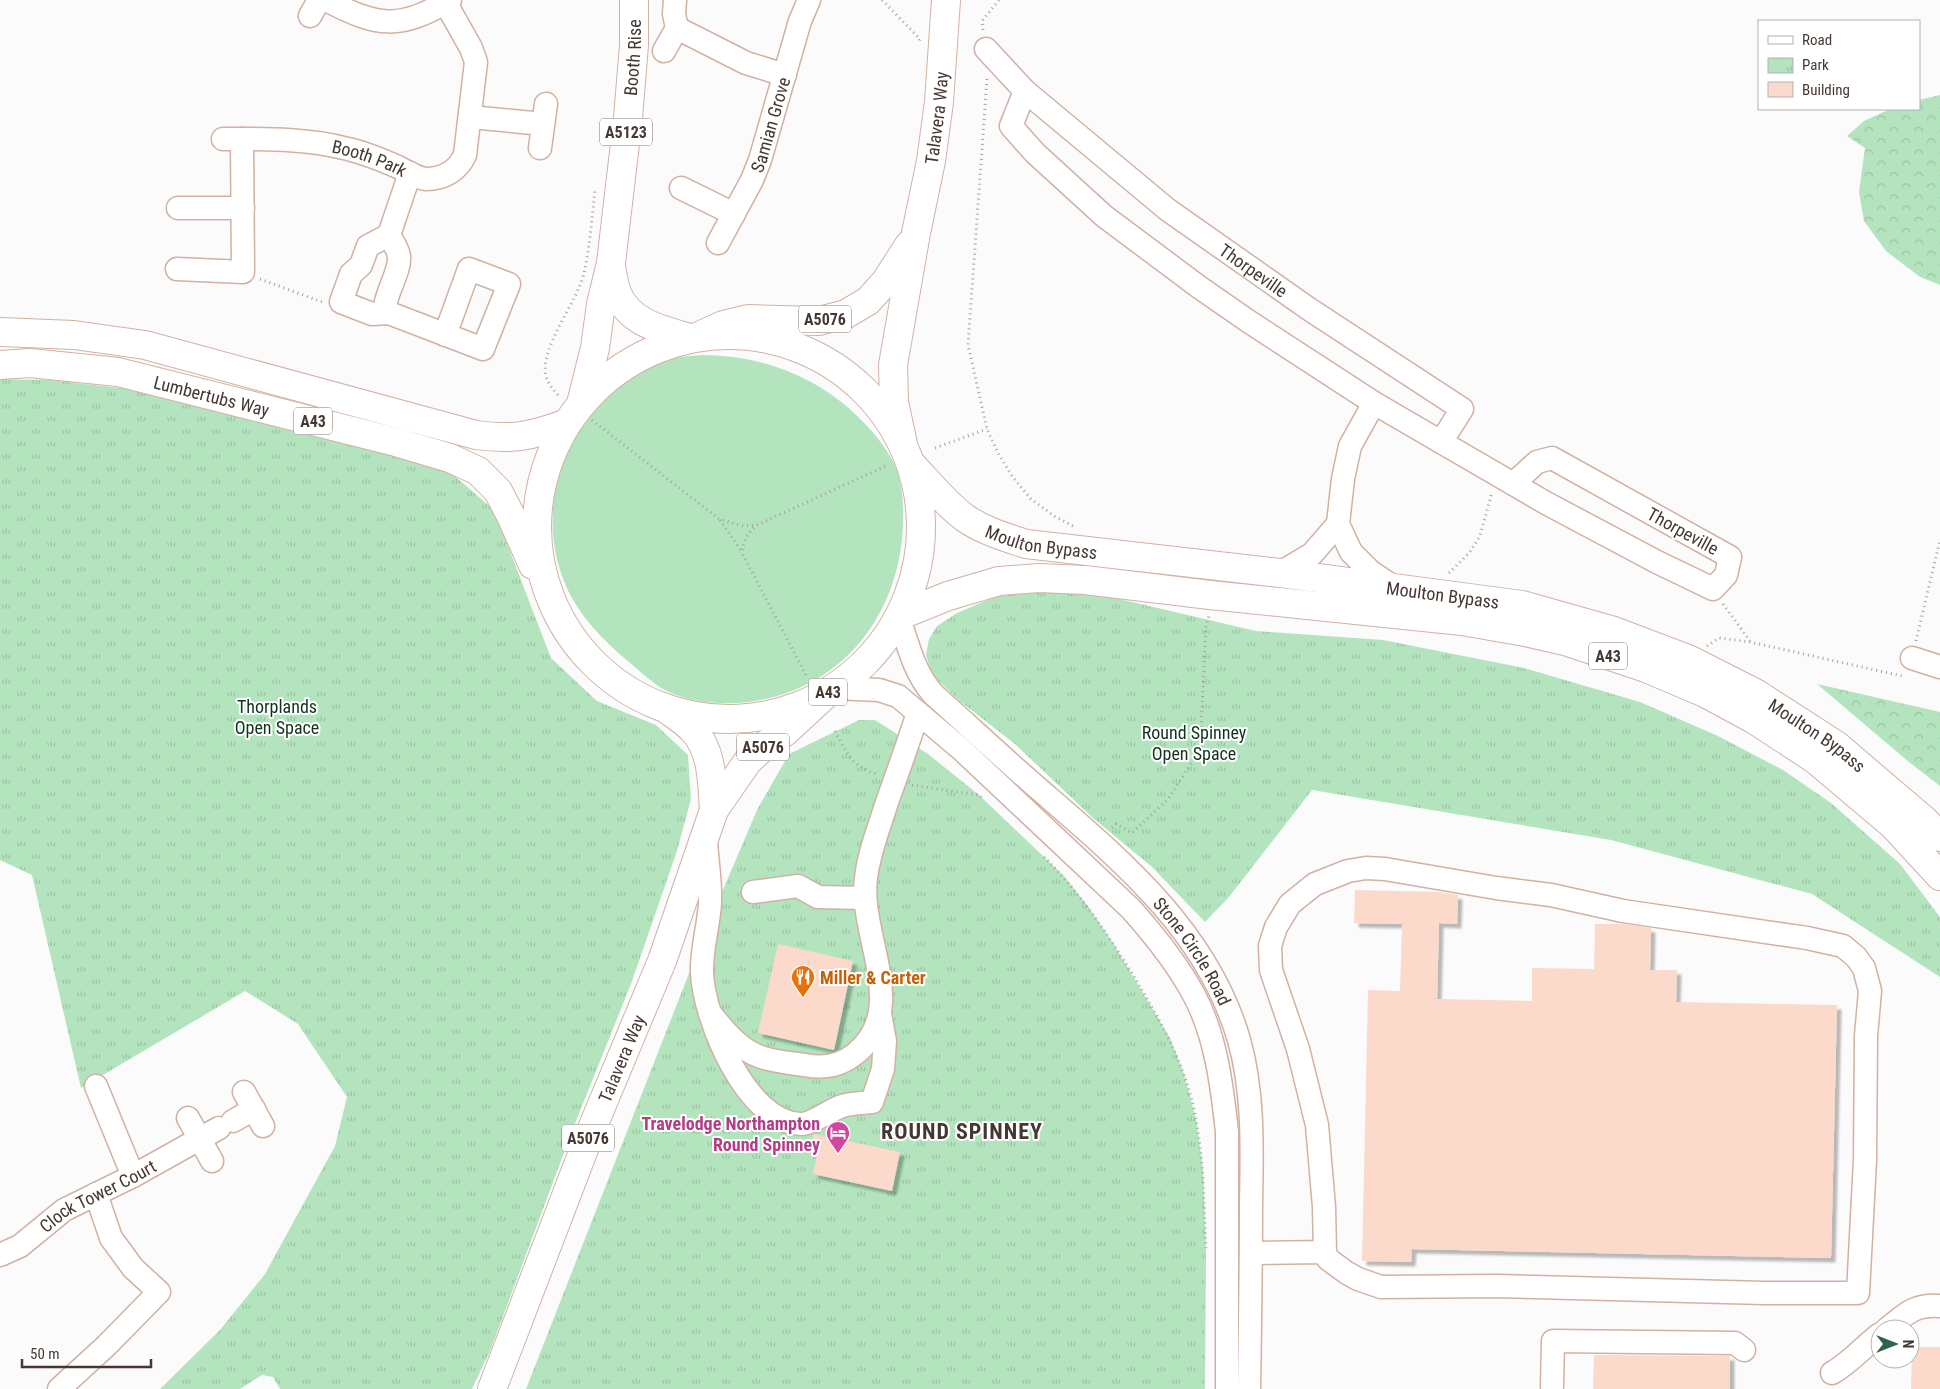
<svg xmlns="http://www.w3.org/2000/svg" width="1940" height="1389" viewBox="0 0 1940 1389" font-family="'Roboto Condensed',sans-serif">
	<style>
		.grass { fill: #b3e4be }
		.forest { fill: url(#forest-crowns) }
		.park { fill: url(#park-tufts) }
		.building { fill: #fcdacb; filter: url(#shadow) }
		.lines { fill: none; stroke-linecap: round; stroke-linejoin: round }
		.minor-casing { stroke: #d2b1a3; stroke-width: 25 }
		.major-casing { stroke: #d2b1a3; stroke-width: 30 }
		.highway-casing { stroke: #d2b1a3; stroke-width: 30 }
		.path { stroke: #a7a19e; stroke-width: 3; stroke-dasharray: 1 4; stroke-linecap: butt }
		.minor { stroke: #fff; stroke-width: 22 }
		.major { stroke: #fff; stroke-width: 28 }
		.highway { stroke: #fff; stroke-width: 28 }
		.labels { text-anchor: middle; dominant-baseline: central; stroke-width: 4; stroke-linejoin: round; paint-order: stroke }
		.shield { fill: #fff; stroke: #7d7470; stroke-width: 1 }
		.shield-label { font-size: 16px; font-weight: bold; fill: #453832 }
		.street-label { font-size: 18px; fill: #453832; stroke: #fff }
		.park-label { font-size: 18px; fill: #11331c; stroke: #fff }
		.food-label { font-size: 18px; font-weight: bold; fill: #c56008; stroke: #fff; text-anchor: start }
		.hotel-label { font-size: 18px; font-weight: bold; fill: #b23c85; stroke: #fff; text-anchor: end }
		.district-label { font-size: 22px; font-weight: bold; letter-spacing: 1px; fill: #453832; stroke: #fff }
	</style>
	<defs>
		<pattern id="forest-crowns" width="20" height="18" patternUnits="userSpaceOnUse" patternTransform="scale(1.25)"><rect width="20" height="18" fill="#b3e4be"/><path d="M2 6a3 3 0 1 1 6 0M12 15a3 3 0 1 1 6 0" fill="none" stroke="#9bc4a4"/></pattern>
		<pattern id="park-tufts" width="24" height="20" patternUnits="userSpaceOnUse" patternTransform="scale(1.25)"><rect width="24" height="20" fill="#b3e4be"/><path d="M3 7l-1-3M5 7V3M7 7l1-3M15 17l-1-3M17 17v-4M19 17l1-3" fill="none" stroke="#9bc4a4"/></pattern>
		<filter id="shadow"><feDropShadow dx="4.5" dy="4.5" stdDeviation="1" flood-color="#0004"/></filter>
	</defs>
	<rect width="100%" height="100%" fill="#fbfbfb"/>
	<!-- grass -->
	<path class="grass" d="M 701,355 C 765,355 825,379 868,427 C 880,440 892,456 898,473 C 904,494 904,517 902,539 C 893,624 837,690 749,702 C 722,705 687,703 663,689 C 651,682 640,671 629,662 C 604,641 579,616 566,586 C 541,528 552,463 589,414 C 600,400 612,385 628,375 C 649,360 676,357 701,355 Z"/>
	<!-- forest -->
	<g class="forest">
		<polygon points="1940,95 1940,285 1920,277 1886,251 1864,221 1859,192 1865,148 1847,136 1864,121 1890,109 1919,109 1919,100"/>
		<polygon points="1817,684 1940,712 1940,786 1909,762"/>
	</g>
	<!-- park -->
	<g class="park">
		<polygon points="0,379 49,380 130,389 256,418 450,472 494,510 551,658 597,701 656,725 688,755 691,799 677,851 631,984 574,1126 490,1351 472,1389 280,1389 273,1377 262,1375 240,1389 160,1389 220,1330 265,1274 335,1146 347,1097 298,1024 245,991 81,1088 32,875 0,860"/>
		<polygon points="1056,591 1085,591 1256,631 1383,640 1524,668 1640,702 1718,736 1783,770 1831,803 1900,864 1940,917 1940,977 1812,894 1611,840 1312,790 1229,897 1205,922 1152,867 1093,818 1015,744 961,702 932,675 926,655 929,639 937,626 957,613 997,596"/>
		<polygon points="859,720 875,720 928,754 979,795 1064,876 1087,905 1113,943 1170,1038 1184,1074 1196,1119 1203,1169 1206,1250 1205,1389 526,1389 708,925 757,810 789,754"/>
	</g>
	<!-- building -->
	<g class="building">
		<polygon points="1355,890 1439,892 1458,895 1457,924 1439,923 1437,999 1532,1001 1532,968 1594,969 1595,924 1624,924 1651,928 1650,970 1677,970 1676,1002 1837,1005 1831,1258 1412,1249 1411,1262 1362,1261 1368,990 1400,991 1402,924 1354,923"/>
		<polygon points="778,944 853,961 834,1050 758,1033"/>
		<polygon points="814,1134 900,1152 892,1191 813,1174 817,1154 810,1152"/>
		<polygon points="1912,1347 1940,1347 1940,1389 1911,1389"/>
		<polygon points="1594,1355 1730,1356 1730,1389 1593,1389"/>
	</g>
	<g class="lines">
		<!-- minor casing -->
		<g class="minor-casing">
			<g id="minor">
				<path d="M 326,0 C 378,27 399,30 450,0"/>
				<polyline points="310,16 319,0"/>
				<polyline points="677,28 746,63 785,75"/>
				<path id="s1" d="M 986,49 L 1025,91 L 1168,210 L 1309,309 L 1462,409 L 1441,442"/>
				<polyline points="664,51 677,28 674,14 675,0"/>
				<polyline points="1025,91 1011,126 1035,153 1104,216 1199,287 1248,321 1374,403 1546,503 1657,562 1713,589 1726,575 1730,557 1552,458 1537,462 1514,483"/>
				<polyline points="471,117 543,124"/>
				<path id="s2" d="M 223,139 C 265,139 307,138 348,149 C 365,153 382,160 398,167 C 406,171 416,178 426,179 C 444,179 458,170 465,155 L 476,62 L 471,48 L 444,0"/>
				<polyline points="540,148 546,104"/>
				<polyline points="410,173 389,235 368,246 361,265 351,274 341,302 372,314 389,313 483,349 509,284 469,269 445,335"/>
				<polyline points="681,188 734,214"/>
				<polyline points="178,208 243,208"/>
				<path id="s3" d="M 718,243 L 752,180 L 760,160 L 800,21 L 809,0"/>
				<polyline points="177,269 243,272 242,139"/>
				<path d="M 384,313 C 384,295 401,271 399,256 C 398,249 392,241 389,235"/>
				<polyline points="1374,403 1350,446 1343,479 1338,524 1351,552 1371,572 1395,588"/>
				<polyline points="1280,573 1312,554 1338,524"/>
				<path id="s4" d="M 899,618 C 908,645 914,672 933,694 C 969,726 1004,759 1040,790 C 1122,861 1208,932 1239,1040 C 1254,1093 1252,1150 1251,1204 C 1251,1266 1250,1327 1249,1389"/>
				<polyline points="1912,658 1940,667"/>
				<path d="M 835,688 L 879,690 L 898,696 L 961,749 L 1131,909 C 1155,936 1177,963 1194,995 C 1216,1036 1222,1086 1227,1132 L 1227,1389"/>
				<path d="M 706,841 C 707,861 711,882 710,902 C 709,926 701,949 702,973 C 704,1019 747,1124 801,1124 C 812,1124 830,1110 842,1106 C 852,1103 863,1103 872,1102 L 883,1069 L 885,1041 L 880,1014"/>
				<polyline points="753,892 798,886 818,897 864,898"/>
				<path d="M 710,1013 C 724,1030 739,1050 761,1057 C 775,1062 791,1063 805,1065 C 824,1069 840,1066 855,1054 C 911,1010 858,934 866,878 C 869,852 879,828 887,802 C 898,772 908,743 918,713"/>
				<polyline points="96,1086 133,1176"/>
				<polyline points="244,1092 263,1126"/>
				<polyline points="188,1118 212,1161"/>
				<polyline points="233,1121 254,1109"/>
				<polyline points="1251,1253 1325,1252 1328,1259 1347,1273 1358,1279 1381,1287 1497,1286 1764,1293 1858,1293 1865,1160 1866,1036 1870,991 1864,968 1856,957 1843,946 1807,938 1623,911 1551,895 1496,888 1385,869 1366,868 1348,871 1315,884 1290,904 1276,927 1270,946 1271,970 1298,1049 1317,1125 1324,1207 1325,1252"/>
				<path id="s5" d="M 0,1255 L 20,1246 L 64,1210 L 133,1176 L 219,1128"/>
				<path d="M 1887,1329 C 1906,1314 1914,1304 1940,1306"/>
				<path d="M 1832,1373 C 1850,1363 1864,1346 1880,1334"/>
				<polyline points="1552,1386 1553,1341 1735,1343 1744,1350"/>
				<polyline points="59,1389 106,1346 159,1292 133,1268 111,1238 96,1194"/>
			</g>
		</g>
		<!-- major casing -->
		<g class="major-casing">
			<g id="major">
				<path d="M 611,267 C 613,275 614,285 617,293 C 629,323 662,330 690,338"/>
				<polyline points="697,337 723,325 748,319 819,321 846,314 868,301 886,281 909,245"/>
				<path id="s6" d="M 581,404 L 595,348 L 601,304 L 611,263 L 628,118 L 634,45 L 634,0"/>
				<path id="s7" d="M 903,444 L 894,402 L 893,365 L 916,233 L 931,161 L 939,102 L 946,0"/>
				<path d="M 668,710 C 676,716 686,722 693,730 C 713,751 712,783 714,810"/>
				<path id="s8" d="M 492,1389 L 591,1131 L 662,961 L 714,810 L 748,761 L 765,745 L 785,732 L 825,695"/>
			</g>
		</g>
		<!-- highway casing -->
		<g class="highway-casing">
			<g id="highway">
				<path d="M 0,332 L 74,335 L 145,345 L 476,435 C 514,440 532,436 567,423"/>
				<circle cx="729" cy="527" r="192"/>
				<path id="s9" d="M 0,365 L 30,363 L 118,372 L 396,442 L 450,458 L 478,471 L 498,491 L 511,516 L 533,565"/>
				<path id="s10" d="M 913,466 C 929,483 946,504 965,518 C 984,531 1005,537 1026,544 L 1280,573 L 1522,605 L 1614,631 L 1688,659 L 1757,694 L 1836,745 L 1925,821 L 1940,837"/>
				<polyline points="901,615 948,596 999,581 1039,578 1085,580 1210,595 1462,621 1525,632 1565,641 1646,668 1705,693 1755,720 1816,760 1893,825 1940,876"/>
			</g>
		</g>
		<!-- path -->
		<g class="path">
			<polyline points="882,0 920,39 919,41"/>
			<polyline points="983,30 982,21 999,0"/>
			<polyline points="987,79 968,345 987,429 998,453 1012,476 1031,499 1054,516 1073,526"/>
			<polyline points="260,279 322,302"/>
			<path d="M 558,395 C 553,389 548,384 546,376 C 539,348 578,301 584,273 C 590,246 592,217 595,190"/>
			<polyline points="592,420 719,519 743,526 756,525"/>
			<polyline points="935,448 987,429"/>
			<polyline points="720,520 742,552"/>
			<polyline points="1449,573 1470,552 1480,536 1492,492"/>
			<polyline points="1723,604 1750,641"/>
			<polyline points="1916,641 1940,540"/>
			<polyline points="1707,646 1719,638 1750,642 1902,676"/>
			<path d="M 806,675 L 743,555 C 742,541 747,534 757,525 L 888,465"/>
			<path d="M 835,731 C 849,757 850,764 878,775"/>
			<polyline points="912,785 979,795 982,798"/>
			<polyline points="1112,828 1116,824 1132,833 1168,799 1200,750 1206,626 1209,616"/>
			<path d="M 1044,857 C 1079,892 1107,933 1133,975 C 1160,1020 1187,1067 1196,1120 C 1204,1162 1204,1206 1206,1248"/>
		</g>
		<!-- minor -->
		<use href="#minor" class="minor"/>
		<!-- major -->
		<use href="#major" class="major"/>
		<!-- highway -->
		<use href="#highway" class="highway"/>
	</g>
	<!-- icons -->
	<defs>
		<g id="restaurant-pin" transform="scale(1.25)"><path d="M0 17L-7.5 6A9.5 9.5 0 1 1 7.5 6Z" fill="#e8710a" stroke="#fff"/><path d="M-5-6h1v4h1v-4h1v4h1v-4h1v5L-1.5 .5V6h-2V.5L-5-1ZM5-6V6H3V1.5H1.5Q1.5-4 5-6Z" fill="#fff"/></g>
		<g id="hotel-pin" transform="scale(1.25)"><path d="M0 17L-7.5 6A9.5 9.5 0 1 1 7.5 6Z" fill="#d1479c" stroke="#fff"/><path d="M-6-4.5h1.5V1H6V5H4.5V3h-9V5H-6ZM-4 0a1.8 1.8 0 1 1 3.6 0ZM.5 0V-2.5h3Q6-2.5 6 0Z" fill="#fff"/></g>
	</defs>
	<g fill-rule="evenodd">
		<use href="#restaurant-pin" x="803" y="977"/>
		<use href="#hotel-pin" x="838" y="1133"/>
	</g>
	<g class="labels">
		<!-- shield labels -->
		<g class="shield">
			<rect x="600" y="118.5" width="52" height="27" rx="4"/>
			<rect x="799" y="305.5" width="52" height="27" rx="4"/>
			<rect x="294" y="407.5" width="38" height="27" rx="4"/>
			<rect x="1589" y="642.5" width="38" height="27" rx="4"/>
			<rect x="809" y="678.5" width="38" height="27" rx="4"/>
			<rect x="737" y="733.5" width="52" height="27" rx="4"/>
			<rect x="562" y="1124.5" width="52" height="27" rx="4"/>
		</g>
		<g class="shield-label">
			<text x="626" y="132">A5123</text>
			<text x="825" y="319">A5076</text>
			<text x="313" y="421">A43</text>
			<text x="1608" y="656">A43</text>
			<text x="828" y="692">A43</text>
			<text x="763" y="747">A5076</text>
			<text x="588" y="1138">A5076</text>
		</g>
		<!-- street labels -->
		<g class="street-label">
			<text stroke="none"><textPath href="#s6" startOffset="351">Booth Rise</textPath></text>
			<text stroke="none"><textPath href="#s7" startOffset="331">Talavera Way</textPath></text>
			<text stroke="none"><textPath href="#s3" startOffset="130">Samian Grove</textPath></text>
			<text stroke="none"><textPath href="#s2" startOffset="149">Booth Park</textPath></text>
			<text stroke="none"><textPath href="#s1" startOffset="348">Thorpeville</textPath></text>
			<text stroke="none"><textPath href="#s9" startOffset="215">Lumbertubs Way</textPath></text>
			<text transform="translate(1683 531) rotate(29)">Thorpeville</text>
			<text stroke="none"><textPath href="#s10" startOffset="155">Moulton Bypass</textPath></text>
			<text stroke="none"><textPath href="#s10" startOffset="560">Moulton Bypass</textPath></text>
			<text stroke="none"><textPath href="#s10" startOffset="965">Moulton Bypass</textPath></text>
			<text stroke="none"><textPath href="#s4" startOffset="451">Stone Circle Road</textPath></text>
			<text stroke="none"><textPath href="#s8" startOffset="355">Talavera Way</textPath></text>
			<text stroke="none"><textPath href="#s5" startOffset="115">Clock Tower Court</textPath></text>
		</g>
		<!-- park labels -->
		<g class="park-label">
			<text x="277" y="706">Thorplands<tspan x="277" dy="21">Open Space</tspan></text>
			<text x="1194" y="732">Round Spinney<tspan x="1194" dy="21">Open Space</tspan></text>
		</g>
		<!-- food labels -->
		<g class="food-label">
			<text x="820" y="977">Miller &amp; Carter</text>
		</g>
		<!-- hotel labels -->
		<g class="hotel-label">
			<text x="820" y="1123">Travelodge Northampton<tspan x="820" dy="21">Round Spinney</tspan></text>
		</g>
		<!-- district labels -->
		<g class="district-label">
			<text x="962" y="1131">ROUND SPINNEY</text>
		</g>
	</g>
	<!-- legend -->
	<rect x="1758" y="20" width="162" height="90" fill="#ffffff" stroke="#b5afad"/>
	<rect x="1768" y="36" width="25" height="8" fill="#ffffff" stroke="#b5afad"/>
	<text x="1802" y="45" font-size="15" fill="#453832">Road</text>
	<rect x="1768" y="58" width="25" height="15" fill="url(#park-tufts)" stroke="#b5afad"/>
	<text x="1802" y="70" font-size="15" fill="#453832">Park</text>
	<rect x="1768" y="82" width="25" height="15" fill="#fcdacb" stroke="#b5afad"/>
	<text x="1802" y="95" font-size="15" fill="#453832">Building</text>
	<!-- north arrow -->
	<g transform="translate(1895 1344) rotate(90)"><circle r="24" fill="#ffffff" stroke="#b5afad"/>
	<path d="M0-4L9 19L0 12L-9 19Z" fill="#30654b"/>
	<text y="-8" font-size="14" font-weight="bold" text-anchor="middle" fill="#453832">N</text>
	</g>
	<!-- scale -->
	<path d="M22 1359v8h129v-8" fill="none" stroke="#453832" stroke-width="2.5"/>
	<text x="30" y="1359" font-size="15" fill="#453832" stroke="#ffffff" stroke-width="4" paint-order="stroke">50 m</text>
</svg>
